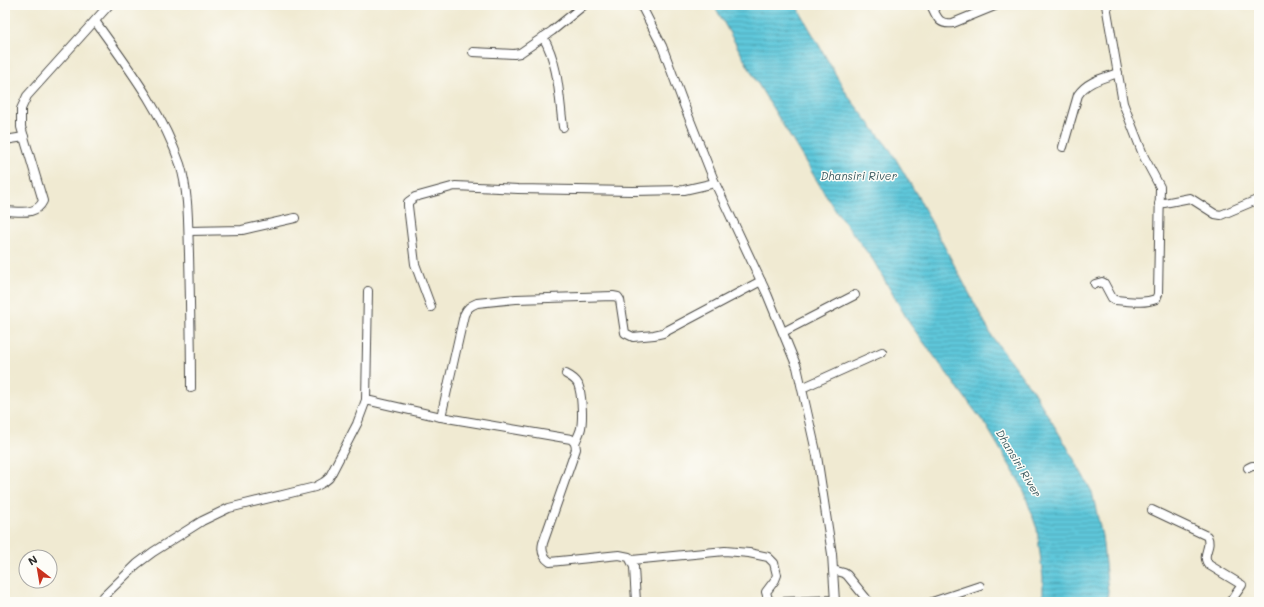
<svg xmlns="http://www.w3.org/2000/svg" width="1264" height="607" viewBox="0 0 1264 607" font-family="Mali,sans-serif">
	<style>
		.water { fill: url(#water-rules); stroke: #447982 }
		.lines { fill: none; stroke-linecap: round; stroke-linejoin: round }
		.street-casing { stroke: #494844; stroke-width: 10 }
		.street { stroke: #fff; stroke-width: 8 }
		.labels { text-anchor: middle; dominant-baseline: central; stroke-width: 3; stroke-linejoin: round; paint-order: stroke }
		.water-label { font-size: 11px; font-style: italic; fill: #3a5a60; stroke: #fdfcf7 }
	</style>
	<defs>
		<pattern id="water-rules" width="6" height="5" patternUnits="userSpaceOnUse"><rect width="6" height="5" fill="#5ec7da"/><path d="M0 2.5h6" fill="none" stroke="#4ea2b1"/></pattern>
	</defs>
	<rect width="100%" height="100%" fill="#fdfcf7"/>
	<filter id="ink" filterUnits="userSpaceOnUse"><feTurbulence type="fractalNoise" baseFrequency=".025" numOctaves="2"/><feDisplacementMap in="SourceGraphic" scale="8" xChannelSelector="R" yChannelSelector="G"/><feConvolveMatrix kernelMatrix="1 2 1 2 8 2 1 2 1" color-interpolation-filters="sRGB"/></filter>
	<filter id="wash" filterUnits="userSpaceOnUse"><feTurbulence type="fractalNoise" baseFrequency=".012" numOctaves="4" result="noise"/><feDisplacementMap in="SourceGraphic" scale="16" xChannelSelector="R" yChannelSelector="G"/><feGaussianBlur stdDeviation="0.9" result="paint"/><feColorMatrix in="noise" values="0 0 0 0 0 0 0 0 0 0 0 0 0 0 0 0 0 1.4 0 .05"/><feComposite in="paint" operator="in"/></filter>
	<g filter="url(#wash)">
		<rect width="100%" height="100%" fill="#f0ead2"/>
		<!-- water -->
		<polygon class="water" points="714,5 796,5 848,96 891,151 917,195 993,338 1033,391 1066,445 1092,492 1102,536 1108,591 1107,602 1043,602 1043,578 1037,529 1022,486 987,427 910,324 873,260 833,207 758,84"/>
	</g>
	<g filter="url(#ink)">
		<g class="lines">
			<!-- street casing -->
			<g class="street-casing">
				<g id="street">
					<polyline points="641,5 662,46 684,105 715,183 767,294 797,367 817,456 832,554 835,602"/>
					<path d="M 931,5 C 937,17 938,25 953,23 L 997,5"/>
					<path d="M 95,21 C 127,66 162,111 180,164 C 189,193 188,225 189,254 C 190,299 191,343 191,388"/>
					<path d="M 543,37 C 559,64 559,97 563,127"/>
					<polyline points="473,52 514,54 520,53 552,31 584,5"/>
					<polyline points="5,140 24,137"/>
					<path d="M 1063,147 L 1078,95 C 1087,81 1104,78 1118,73"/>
					<polyline points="1159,204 1190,198 1215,214 1221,215 1259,199"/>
					<path d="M 5,211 C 19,211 36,216 43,201 L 21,127 L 21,109 L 27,96 L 109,5"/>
					<polyline points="189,231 242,230 295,218"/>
					<path d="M 1095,284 L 1102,282 L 1104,283 L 1112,298 L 1115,300 C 1129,301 1143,304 1156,299 L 1158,294 L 1160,187 L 1144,157 L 1123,103 L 1106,5"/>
					<polyline points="431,307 415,264 408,206 408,202 415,197 455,186 518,189 633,191 684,190 715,183"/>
					<polyline points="783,332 855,295"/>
					<path d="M 566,374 C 570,376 576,380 578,384 C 582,394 583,418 581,428 C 580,433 577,438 575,443"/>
					<polyline points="802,388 882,352"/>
					<path d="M 366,400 L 441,417 L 571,439 L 575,443 L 576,449 L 543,543 C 541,551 543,557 550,562 L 619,555 L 629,557 L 634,567 L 636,602"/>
					<path d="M 441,417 L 464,315 C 467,308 470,306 477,303 L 516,299 L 613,296 L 618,297 L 620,300 L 625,333 L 633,337 L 654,335 L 663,333 L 761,281"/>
					<polyline points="1248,468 1252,466 1259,466"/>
					<path d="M 1152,510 L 1207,536 C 1213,548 1200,554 1209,565 L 1242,585 L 1230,602"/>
					<polyline points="632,560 725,551 749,553 768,557 774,563 777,575 775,580 766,592 768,599 772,602"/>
					<polyline points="833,570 844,573 847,575 869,602"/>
					<polyline points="98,602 137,564 153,552 202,521 229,508 315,487 324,482 329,478 357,424 366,400 368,291"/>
					<polyline points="780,602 835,600"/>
					<polyline points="932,602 980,586"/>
				</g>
			</g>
			<!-- street -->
			<use href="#street" class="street"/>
		</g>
	</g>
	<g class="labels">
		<!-- water labels -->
		<g class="water-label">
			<text x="859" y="175">Dhansiri River</text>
			<text transform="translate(1019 463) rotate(59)">Dhansiri River</text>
		</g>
	</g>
	<!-- margin -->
	<rect width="1264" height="607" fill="none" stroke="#fdfcf7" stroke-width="20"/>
	<!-- north arrow -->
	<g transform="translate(38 569) rotate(329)"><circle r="19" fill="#fdfcf7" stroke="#a9a8a5"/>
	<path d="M0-3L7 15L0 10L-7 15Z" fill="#c8321e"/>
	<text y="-6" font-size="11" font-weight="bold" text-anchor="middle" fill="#2b2b2b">N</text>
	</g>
</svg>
